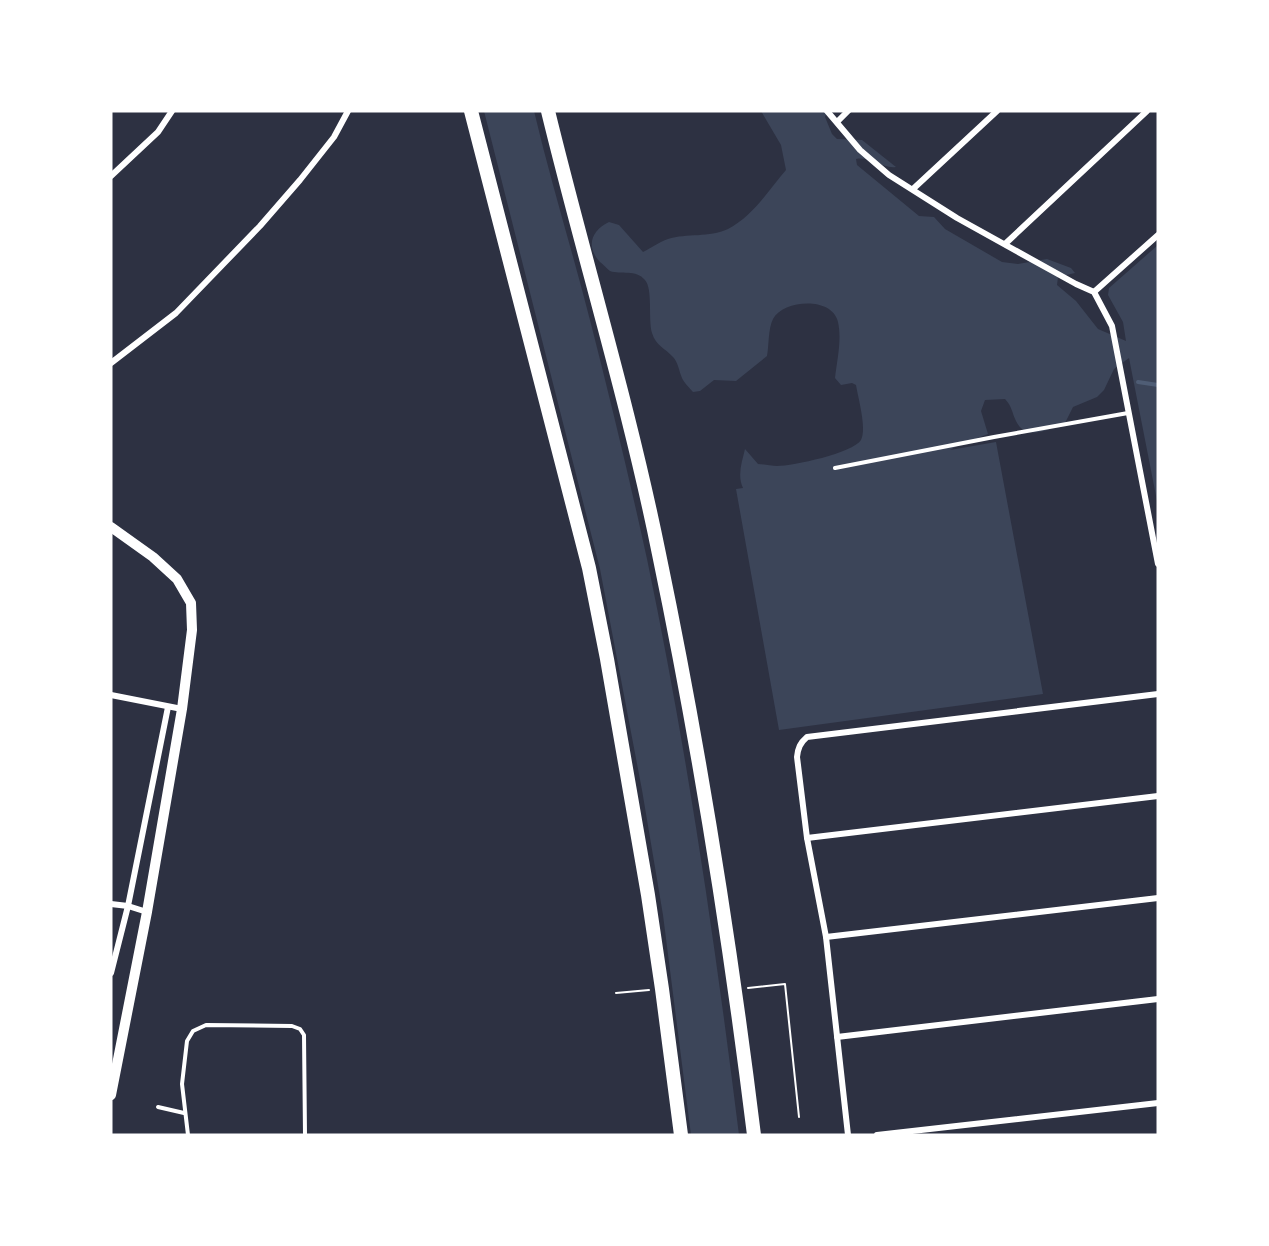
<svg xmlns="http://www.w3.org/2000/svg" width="1269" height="1246" viewBox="0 0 1269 1246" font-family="Montserrat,sans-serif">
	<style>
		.green { fill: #3c4559 }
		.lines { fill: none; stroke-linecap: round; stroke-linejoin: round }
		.stream { stroke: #4f5d75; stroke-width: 4 }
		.path { stroke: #fff; stroke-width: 2 }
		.service { stroke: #fff; stroke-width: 4 }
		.minor { stroke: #fff; stroke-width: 6 }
		.secondary { stroke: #fff; stroke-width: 10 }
		.motorway { stroke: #fff; stroke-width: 14 }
	</style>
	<rect width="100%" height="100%" fill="#2d3142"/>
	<!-- green -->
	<g class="green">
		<path d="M 484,111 L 534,111 C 551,183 573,253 591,324 C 611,402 630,481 647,559 C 687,750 715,942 739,1135 L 691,1135 L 663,915 L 642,790 L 600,569 Z"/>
		<path d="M 761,111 L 827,111 L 825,117 L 832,134 L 837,139 L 862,140 L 896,167 C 882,169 870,156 856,159 L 857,165 L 919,216 L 934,217 L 945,229 L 1002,262 L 1018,264 L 1047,259 L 1071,268 L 1075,273 L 1058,277 L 1057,285 L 1076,301 L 1098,329 L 1126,341 L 1123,322 L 1108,295 L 1109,288 L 1158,245 L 1158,506 L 1129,358 L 1114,369 L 1104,390 L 1097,397 L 1073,407 L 1065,423 C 1049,429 1026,442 1016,421 C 1012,413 1012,406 1005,399 L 985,400 L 981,411 L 988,434 L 957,446 L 950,450 L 996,442 L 1043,694 L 779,730 L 736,489 L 743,488 C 737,475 742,462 745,449 L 758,464 C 764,464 771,466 777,466 C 793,466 853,453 861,440 C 867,428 858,398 856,385 L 852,383 L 841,385 L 835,378 C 837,360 842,340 838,322 C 832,296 783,300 773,319 C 768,329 769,346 767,356 L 736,381 L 714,380 L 700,391 L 693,392 C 689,387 684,383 682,378 C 679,371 678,362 673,357 C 665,348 656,346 652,333 C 648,319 653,289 645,280 C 636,269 621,275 610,271 C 607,269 603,264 600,262 C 585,246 592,230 609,222 L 619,225 L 643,252 C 651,248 659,242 668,239 C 687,233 709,238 728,229 C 753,216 768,191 786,170 L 781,145 Z"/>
	</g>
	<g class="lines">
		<!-- stream -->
		<polyline class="stream" points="1138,382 1158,385"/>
		<!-- path -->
		<g class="path">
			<polyline points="748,988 785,984 799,1117"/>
			<polyline points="616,993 649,990"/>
		</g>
		<!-- service -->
		<g class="service">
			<polyline points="835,468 994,437 1128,413"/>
			<polyline points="158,1107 184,1113"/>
			<polyline points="188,1135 182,1084 187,1041 193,1031 206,1025 292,1026 300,1029 304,1035 305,1135"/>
		</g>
		<!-- minor -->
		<g class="minor">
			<polyline points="827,111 860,150 889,175 957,218 1076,284 1094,292 1112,326 1158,564"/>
			<polyline points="837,122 848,111"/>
			<polyline points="111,176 158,132 172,111"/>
			<polyline points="913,189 997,111"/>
			<polyline points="1005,244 1147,111"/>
			<polyline points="1094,292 1158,235"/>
			<polyline points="111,363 176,313 260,226 300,180 334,137 348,111"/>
			<polyline points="111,695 182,709"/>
			<polyline points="807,838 1158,796"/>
			<polyline points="111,904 128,906 147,912"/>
			<polyline points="826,937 1158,898"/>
			<polyline points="111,973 128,906 168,707"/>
			<polyline points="837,1037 1158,999"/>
			<path d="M 848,1135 L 826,937 L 807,838 L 797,757 C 798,748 800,743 807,737 L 1158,694"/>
			<polyline points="877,1135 1158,1103"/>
		</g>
		<!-- secondary -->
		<polyline class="secondary" points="111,527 153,557 177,579 191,603 192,630 182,709 147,912 111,1095"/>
		<!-- motorway -->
		<g class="motorway">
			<polyline points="471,111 589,568 607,659 648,895 662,989 681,1135"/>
			<path d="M 548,111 C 584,259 629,405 659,554 C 699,746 730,940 754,1135"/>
		</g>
	</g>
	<!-- border -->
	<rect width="1269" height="1246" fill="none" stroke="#ffffff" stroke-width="225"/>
</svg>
